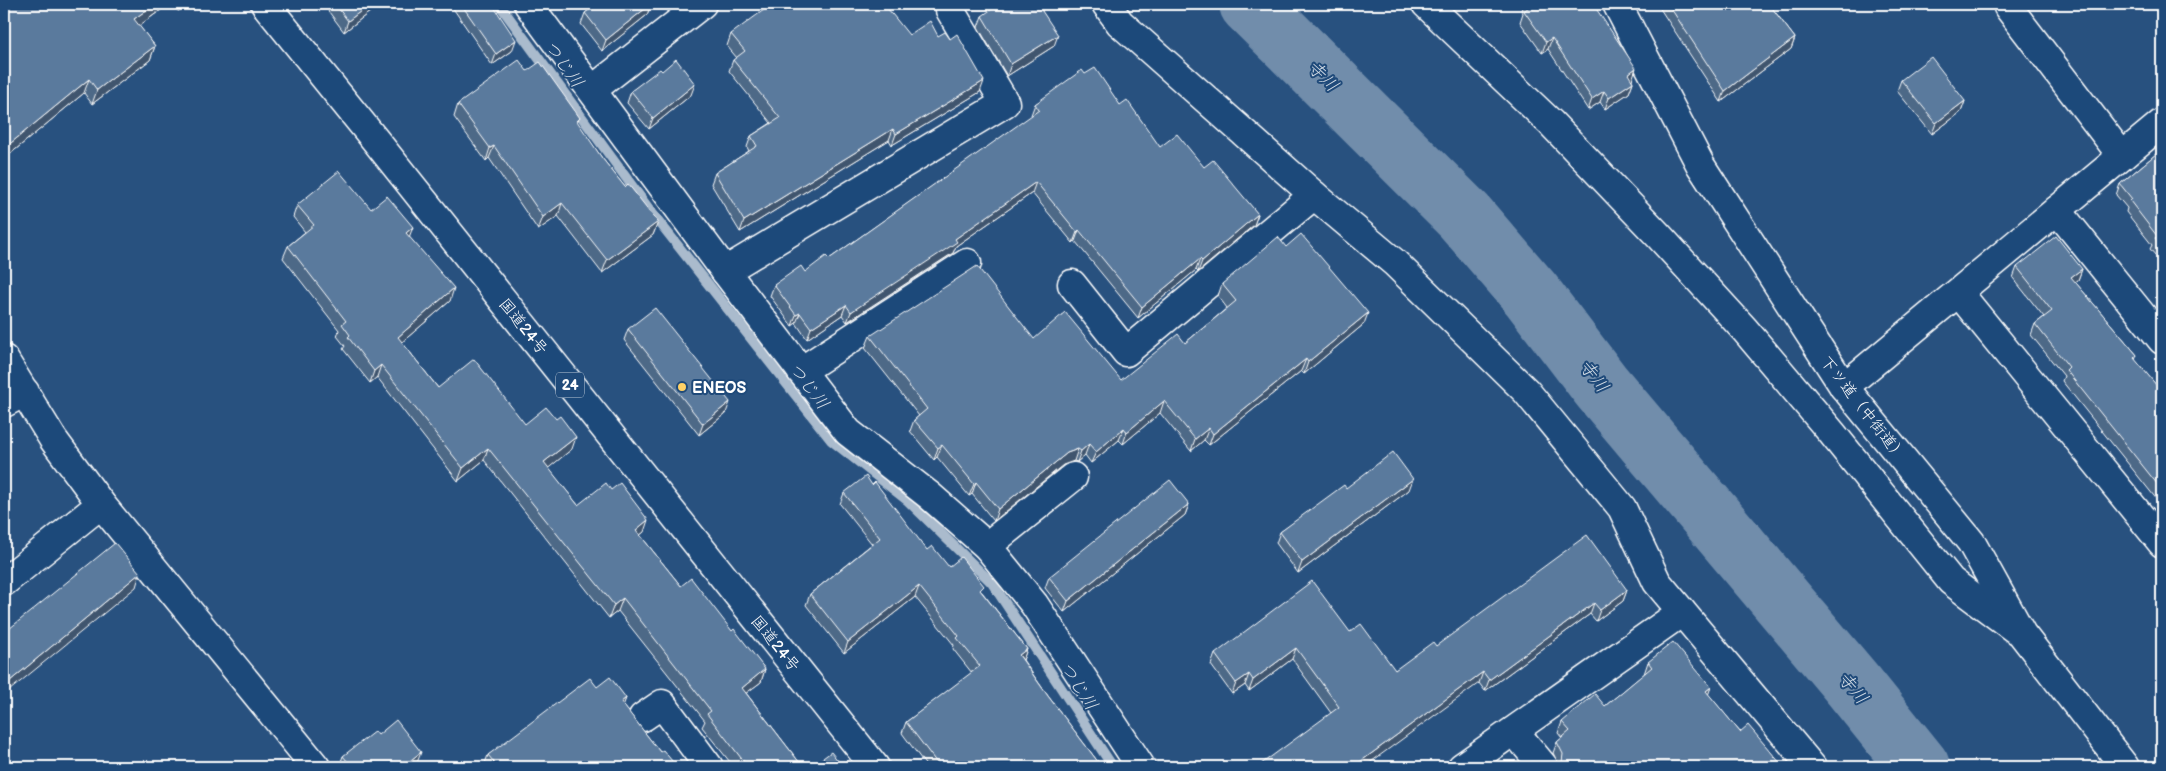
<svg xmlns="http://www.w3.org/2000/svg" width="2166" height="771" font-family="'Balsamiq Sans','Klee One',sans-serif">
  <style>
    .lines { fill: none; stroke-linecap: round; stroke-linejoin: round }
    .stream { stroke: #aabbcd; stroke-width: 10 }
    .river { stroke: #718dab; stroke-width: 62 }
    .street-casing { stroke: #fff; stroke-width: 31 }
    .highway-casing { stroke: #fff; stroke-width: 31 }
    .street { stroke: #1f4a7a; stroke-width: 28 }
    .highway { stroke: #1f4a7a; stroke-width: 28 }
    .wall { fill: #4d6987; stroke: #fff }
    .shaded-wall { fill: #3f556e; stroke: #fff }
    .building { fill: #5a7a9d; stroke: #fff }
    .poi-dot { fill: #ffd166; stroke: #1f4a7a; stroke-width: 2 }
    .labels { text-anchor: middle; stroke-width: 4; stroke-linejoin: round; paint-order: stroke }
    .shield { fill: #1f4a7a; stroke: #bcc9d7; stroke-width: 1 }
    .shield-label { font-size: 15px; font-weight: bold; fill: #fff }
    .street-label { font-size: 16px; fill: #fff; stroke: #1f4a7a }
    .poi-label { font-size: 16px; font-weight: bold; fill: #fff; stroke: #1f4a7a; text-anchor: start }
    .water-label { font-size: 18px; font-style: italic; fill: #d4dde6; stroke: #1f4a7a }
  </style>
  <rect width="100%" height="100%" fill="#28517f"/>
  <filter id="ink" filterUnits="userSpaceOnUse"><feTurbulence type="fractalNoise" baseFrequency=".02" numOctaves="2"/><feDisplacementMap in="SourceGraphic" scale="10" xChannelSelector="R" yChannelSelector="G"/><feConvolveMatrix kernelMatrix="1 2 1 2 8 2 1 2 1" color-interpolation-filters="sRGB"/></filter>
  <g filter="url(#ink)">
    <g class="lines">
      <polyline class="stream" points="499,4 649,209 831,440 907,500 992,583 1113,767"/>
      <polyline class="river" points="1250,4 1464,216 1531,294 1601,386 1854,686 1919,767"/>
      <defs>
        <g id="street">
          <polyline points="528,4 725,271 848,432 930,496 987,546 1034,604 1141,767"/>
          <polyline points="1106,4 1120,23 1314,195 1395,263 1526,391 1622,508 1657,582 1812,767"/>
          <polyline points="1426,4 1551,123 1659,236 1745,330 1832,433 1951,581 2015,629"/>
          <polyline points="1617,4 1701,166 1844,387 1971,542 2022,634 2125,767"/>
          <polyline points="2008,7 2122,156"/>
          <polyline points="592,90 702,4"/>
          <polyline points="2057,210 2162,340"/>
          <polyline points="725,271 1005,103 950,10 951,4"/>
          <polyline points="1072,284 1126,352 1314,195"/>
          <polyline points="1959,293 2162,543"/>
          <polyline points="4,359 53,439 101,504 316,767"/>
          <polyline points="801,371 967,263"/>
          <polyline points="1844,387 2162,123"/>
          <polyline points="4,403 25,392"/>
          <polyline points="987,546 1073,477"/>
          <polyline points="4,582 101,504"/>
          <polyline points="643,717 662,704 709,767"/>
          <polyline points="1514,731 1544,767"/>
          <polyline points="1462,767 1682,612"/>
        </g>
        <polyline id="highway" points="265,4 376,141 875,767"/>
      </defs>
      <use href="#street" class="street-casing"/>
      <use href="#highway" class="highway-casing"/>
      <use href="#street" class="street"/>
      <use href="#highway" class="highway"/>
    </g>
    <g class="wall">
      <polygon points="4,4 169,4 139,26 155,46 150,60 92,104 84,93 4,159"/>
      <polygon points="172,4 188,4 178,11"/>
      <polygon points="323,4 380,4 344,32"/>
      <polygon points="450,4 492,4 512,51 492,65"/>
      <polygon points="592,4 651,4 647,15 602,51 581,24 585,13 594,6"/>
      <polygon points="1524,4 1593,4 1633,82 1629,93 1605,109 1600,102 1588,110 1548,49 1542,53 1520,22 1523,13 1521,10"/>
      <polygon points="1657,4 1769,4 1795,38 1791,49 1721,102"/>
      <polygon points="1044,5 1042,11 1054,46 1007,76 978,27 982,16"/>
      <polygon points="731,34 909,35 938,36 980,92 892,145 889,140 740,232 711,184 715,173 749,151 747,147 751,136 771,123 729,71 733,60 737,58 727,46"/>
      <polygon points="527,71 578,124 602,158 625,187 658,222 653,235 602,273 558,216 538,230 489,158 486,161 454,117 458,104"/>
      <polygon points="662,71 691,95 649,129 627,103 631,91"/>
      <polygon points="1085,74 1120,105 1160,147 1204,167 1258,214 1254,225 1198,272 1196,270 1138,318 1075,241 1073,243 1032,193 956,246 953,253 847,322 842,315 807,339 796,323 792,326 770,296 774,285 805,272 829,259 1032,116 1031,115 1035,104"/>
      <polygon points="1901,80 1965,101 1961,112 1932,134 1897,91"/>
      <polygon points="2162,149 2162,263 2150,249 2152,245 2126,212 2127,208 2116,195 2120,184"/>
      <polygon points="297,205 371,209 409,237 450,301 402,342 438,388 525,424 572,449 548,468 578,505 644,532 640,535 681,586 732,631 765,669 761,682 746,693 803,767 734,767 702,727 705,721 618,611 609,618 484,460 458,481 377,377 370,383 343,349 345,346 337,336 339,330 283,258 288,246 305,232 293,217"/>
      <polygon points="1286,247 1364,324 1304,374 1301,371 1209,445 1204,440 1191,451 1160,413 1123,444 1119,440 1091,463 1085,455 1077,462 1074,461 1063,465 994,521 972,494 969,496 937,457 934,460 910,431 914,420 919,416 865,348 870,336 1034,339 1121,380 1185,343 1227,308 1218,296 1222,284"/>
      <polygon points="2017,267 2082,269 2078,280 2075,282 2137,355 2135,360 2162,392 2162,506 2062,381 2064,376 2031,335 2035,324 2044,317 2013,278"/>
      <polygon points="628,329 726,413 699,435 624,340"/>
      <polygon points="1346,488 1409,490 1298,573 1276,543 1280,532"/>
      <polygon points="844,493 927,550 982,592 1027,649 1023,660 1048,696 1102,767 927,767 902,733 906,722 972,673 953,649 954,645 915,597 844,653 806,605 810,594 872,544 840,504"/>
      <polygon points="1189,504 1185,515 1064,612 1045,588 1049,577"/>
      <polygon points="1627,590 1623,601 1596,621 1590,614 1485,691 1479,683 1331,713 1292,659 1249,691 1245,685 1232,694 1211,665 1215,654 1350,632 1395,670 1436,646"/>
      <polygon points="1648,662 1711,687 1708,694 1740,732 1786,767 1559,766 1559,765 1553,753 1557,742 1562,738 1558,733 1562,722 1605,706 1644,674"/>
      <polygon points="597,687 626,698 623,705 660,752 677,767 485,767 484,766 488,755"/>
      <polygon points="378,735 417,763 412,767 339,767 343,756"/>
    </g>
    <g class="shaded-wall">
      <polygon points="155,4 169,4 129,33 134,19"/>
      <polygon points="181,4 188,4 178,11"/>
      <polygon points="370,4 380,4 344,32 348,21"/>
      <polygon points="651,4 647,15 602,51 606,40"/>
      <polygon points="1058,35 1054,46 1007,76 1011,64"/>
      <polygon points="1552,38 1548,49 1542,53 1546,42"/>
      <polygon points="1795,38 1791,49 1721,102 1725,91"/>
      <polygon points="516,40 512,51 492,65 496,54"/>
      <polygon points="155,46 150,60 92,104 97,90"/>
      <polygon points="1636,68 1632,80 1624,85 1628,74"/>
      <polygon points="89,79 84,93 4,159 4,153 6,147"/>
      <polygon points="984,81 980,92 892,145 896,134"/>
      <polygon points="1633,82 1629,93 1605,109 1609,98"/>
      <polygon points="695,84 691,95 649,129 653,118"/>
      <polygon points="1604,91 1600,102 1588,110 1592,99"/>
      <polygon points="1965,101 1961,112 1932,134 1936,123"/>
      <polygon points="893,129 889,140 740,232 744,221"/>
      <polygon points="494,146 489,158 486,161 490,148"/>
      <polygon points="1036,182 1032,193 956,246 953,253 847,322 851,312"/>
      <polygon points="562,203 558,216 538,230 543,217"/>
      <polygon points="1258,214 1254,225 1198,272 1202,261"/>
      <polygon points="658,222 653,235 602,273 607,260"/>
      <polygon points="413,227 408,240 406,233"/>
      <polygon points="1079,230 1075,241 1073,243 1077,232"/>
      <polygon points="1200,259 1196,270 1138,318 1142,307"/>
      <polygon points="2082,269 2078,280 2067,288 2071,277"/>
      <polygon points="454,288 450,301 394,349 398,337"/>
      <polygon points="846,305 842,315 807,339 811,328"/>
      <polygon points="800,313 796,323 792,326 796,315"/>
      <polygon points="1368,313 1364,324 1304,374 1308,362"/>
      <polygon points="1306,359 1301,371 1209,445 1213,434"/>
      <polygon points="381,365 377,377 370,383 374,371"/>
      <polygon points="1164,401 1160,413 1123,444 1127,432"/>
      <polygon points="730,402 726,413 699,435 703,424"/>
      <polygon points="1124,428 1119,440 1091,463 1096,452"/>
      <polygon points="1209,428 1204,440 1191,451 1195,439"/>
      <polygon points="576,437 572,449 540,475 544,462"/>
      <polygon points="1089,444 1085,455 1077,462 1081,451"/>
      <polygon points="942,445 937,457 934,460 938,448"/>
      <polygon points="488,448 484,460 458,481 463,468"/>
      <polygon points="1078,449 1074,461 1063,465 994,521 998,509 1067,453"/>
      <polygon points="1413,479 1409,490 1298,573 1302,562"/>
      <polygon points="976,482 972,494 969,496 974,484"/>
      <polygon points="1189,504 1185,515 1064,612 1068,601"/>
      <polygon points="648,520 644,532 631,542 636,530"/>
      <polygon points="140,573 136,587 4,695 4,686"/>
      <polygon points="919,586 915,597 844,653 848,642"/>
      <polygon points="1627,590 1623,601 1596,621 1600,610"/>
      <polygon points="623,598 618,611 609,618 614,605"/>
      <polygon points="1594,603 1590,614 1485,691 1489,680"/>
      <polygon points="1296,648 1292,659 1249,691 1253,680"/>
      <polygon points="1027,649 1023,660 1019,655"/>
      <polygon points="765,669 761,682 737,700 742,688"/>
      <polygon points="1483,672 1479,683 1364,767 1353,767"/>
      <polygon points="1249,674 1245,685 1232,694 1236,683"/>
      <polygon points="1711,687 1707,698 1706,691"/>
      <polygon points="626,698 622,709 621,702"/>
      <polygon points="421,752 417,763 412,767 402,767"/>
    </g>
    <g class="building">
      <polygon points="4,4 155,4 134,19 155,46 97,90 89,79 6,147 4,145"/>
      <polygon points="335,4 370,4 348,21"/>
      <polygon points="461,4 492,4 516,40 496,54"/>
      <polygon points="597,4 651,4 606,40 585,13"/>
      <polygon points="772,4 884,4 909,35 930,21 938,36 945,32 950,39 957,34 984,81 896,134 893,129 744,221 715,173 757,146 751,136 780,118 733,60 745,51 731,34"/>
      <polygon points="999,4 1043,4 1044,5 1040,8 1058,35 1011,64 982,16"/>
      <polygon points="1529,4 1593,4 1636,68 1628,74 1633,82 1609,98 1604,91 1592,99 1552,38 1546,42 1524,11 1530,6"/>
      <polygon points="1668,4 1769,4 1795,38 1725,91"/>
      <polygon points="1931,57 1965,101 1936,123 1901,80"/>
      <polygon points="676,59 695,84 653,118 631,91 660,69 662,71"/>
      <polygon points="519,60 527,71 540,62 580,118 577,121 602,158 625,187 628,184 658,222 607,260 562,203 543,217 494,146 490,148 458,104"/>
      <polygon points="1095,68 1120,105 1127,100 1160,147 1177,134 1204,167 1213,160 1258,214 1202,261 1200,259 1142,307 1079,230 1077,232 1036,182 955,239 957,242 851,312 846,305 811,328 800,313 796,315 774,285 801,266 805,272 826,256 829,259 1039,110 1035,104 1082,70 1085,74"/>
      <polygon points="2162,149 2162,247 2155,238 2157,236 2130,201 2132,199 2120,184"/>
      <polygon points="339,171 371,209 387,196 413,227 406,233 454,288 398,337 438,388 474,359 525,424 546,407 556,419 560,416 576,437 544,462 578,505 606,483 611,490 620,483 648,520 636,530 681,586 691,578 732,631 734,629 765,669 742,688 803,767 748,767 707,714 711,711 623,598 614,605 488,448 463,468 381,365 374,371 348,337 350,335 342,324 346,321 288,246 314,225 297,205"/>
      <polygon points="1301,234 1368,313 1308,362 1306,359 1213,434 1209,428 1195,439 1164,401 1127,432 1124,428 1096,452 1089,444 1081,451 1078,449 1067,453 998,509 976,482 974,484 942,445 938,448 914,420 927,409 870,336 977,266 1034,339 1065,312 1121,380 1178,334 1185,343 1236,301 1222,284 1278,237 1286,247"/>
      <polygon points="2056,236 2082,269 2071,277 2137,355 2134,358 2162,392 2162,490 2066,370 2069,367 2035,324 2052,311 2017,267"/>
      <polygon points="655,308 730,402 703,424 628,329"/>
      <polygon points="1393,452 1413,479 1302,562 1280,532 1344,485 1346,488"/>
      <polygon points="866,476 872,485 875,482 927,550 932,546 949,567 961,557 984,586 980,590 1027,649 1019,655 1048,696 1102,767 940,767 906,722 980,666 957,638 959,636 919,586 848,642 810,594 880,538 844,493"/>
      <polygon points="1170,480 1189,504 1068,601 1049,577"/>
      <polygon points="1587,535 1627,590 1600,610 1594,603 1489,680 1483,672 1353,767 1257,767 1339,707 1296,648 1253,680 1249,674 1236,683 1215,654 1312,581 1350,632 1361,624 1395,670 1433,642 1436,646"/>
      <polygon points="115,543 140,573 4,686 4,633"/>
      <polygon points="1673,642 1711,687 1706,691 1740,732 1748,725 1781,764 1783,763 1786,767 1558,767 1562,762 1563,754 1557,742 1570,731 1562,722 1595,694 1605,706 1652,667 1648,662"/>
      <polygon points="610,677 626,698 621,702 660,752 663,750 677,767 498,767 488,755 590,678 597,687"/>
      <polygon points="396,720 421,752 402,767 352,767 343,756 375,731 378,735"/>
      <polygon points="831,752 843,767 811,767"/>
      <polygon points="1533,762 1539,767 1527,767"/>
    </g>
  </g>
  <circle class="poi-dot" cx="682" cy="387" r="5"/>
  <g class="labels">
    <rect class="shield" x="556" y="372.5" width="28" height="25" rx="4"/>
    <g class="shield-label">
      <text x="570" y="390">24</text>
    </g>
    <g class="street-label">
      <text transform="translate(524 326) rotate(51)" y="6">国道24号</text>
      <text transform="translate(1864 408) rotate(52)" y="6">下ツ道（中街道）</text>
      <text transform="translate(776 643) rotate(51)" y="6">国道24号</text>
    </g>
    <g class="poi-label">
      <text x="692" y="393">ENEOS</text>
    </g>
    <g class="water-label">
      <text transform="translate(564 64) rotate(54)" y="6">つじ川</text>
      <text transform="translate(1323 76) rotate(45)" y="6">寺川</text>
      <text transform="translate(1594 376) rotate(52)" y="6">寺川</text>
      <text transform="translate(809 386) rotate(52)" y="6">つじ川</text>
      <text transform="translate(1079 686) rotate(57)" y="6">つじ川</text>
      <text transform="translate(1853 688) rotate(50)" y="6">寺川</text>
    </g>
  </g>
  <rect width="2166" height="771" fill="none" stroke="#1f4a7a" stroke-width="20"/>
  <rect x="10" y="10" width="2146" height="751" fill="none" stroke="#fff" stroke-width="2" filter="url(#ink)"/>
</svg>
